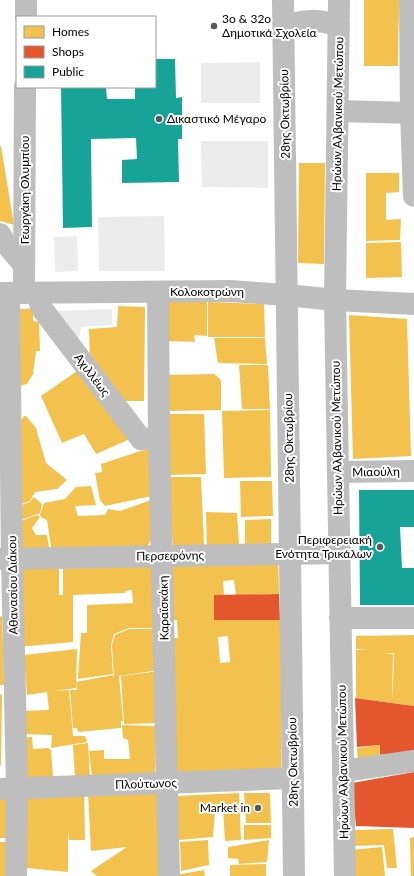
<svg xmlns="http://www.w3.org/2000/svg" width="414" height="876" font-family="Lato,sans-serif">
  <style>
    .green { fill: #ececec }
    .homes { fill: #f2c14e; fill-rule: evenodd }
    .shops { fill: #e4572e }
    .public { fill: #17a398 }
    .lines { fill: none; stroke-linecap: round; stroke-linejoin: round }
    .minor { stroke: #bebebe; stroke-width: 22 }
    .poi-dot { fill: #595959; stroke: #fff; stroke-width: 1.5 }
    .labels { text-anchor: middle; stroke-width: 4; stroke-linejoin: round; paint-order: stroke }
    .poi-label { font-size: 12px; fill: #000; stroke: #fff; text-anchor: start }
    .street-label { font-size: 12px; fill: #000; stroke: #fff }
  </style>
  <rect width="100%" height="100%" fill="#fff"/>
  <g class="green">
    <polygon points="260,62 260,103 201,103 201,63"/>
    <polygon points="201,141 268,141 268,188 202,187"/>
    <polygon points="164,216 165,271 99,271 98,217"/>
    <polygon points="77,236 78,271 55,272 54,237"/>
    <polygon points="112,309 112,325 81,327 77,349 46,311"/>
  </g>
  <g class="homes">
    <polygon points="364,0 399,0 398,66 364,66"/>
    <polygon points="0,146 1,146 14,225 0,221"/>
    <polygon points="299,163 325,163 324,264 298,263"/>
    <polygon points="366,173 399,173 399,192 386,193 386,220 401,219 400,240 366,241"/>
    <polygon points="401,242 402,277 366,278 366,243"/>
    <polygon points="167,302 207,302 207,336 194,335 195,342 167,341"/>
    <polygon points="208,302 264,304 265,337 208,337"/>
    <polygon points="118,306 145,307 144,401 116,401 90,366 89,329 117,327"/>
    <polygon points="33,308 33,321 39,322 40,351 36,351 33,374 27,384 15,387 14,310"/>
    <polygon points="349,315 407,319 411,456 353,459"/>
    <polygon points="214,338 265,338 267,364 218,363"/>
    <polygon points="239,365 268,365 270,409 242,409"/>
    <polygon points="80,369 130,439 96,454 84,434 62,443 41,396"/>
    <polygon points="214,374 219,378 221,381 221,410 169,411 168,375"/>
    <polygon points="270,410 271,477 224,478 222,411"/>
    <polygon points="169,414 204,414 206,474 168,475"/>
    <polygon points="24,416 26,416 36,428 46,463 67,480 57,489 35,492 30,501 13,507 20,422"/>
    <polygon points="150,448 152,496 105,506 100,500 95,473 102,472 101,464"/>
    <polygon points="168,477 201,477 204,545 173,547"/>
    <polygon points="240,481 272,481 273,516 241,517"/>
    <polygon points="91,486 96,505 75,506 78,516 105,515 108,509 120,511 154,499 153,536 147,547 52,553 47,520 42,518 40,515 44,503 65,499 76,487"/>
    <polygon points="34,497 42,504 40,513 13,523 13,508 30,502"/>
    <polygon points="206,512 237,513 239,545 207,545"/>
    <polygon points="37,515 40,517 32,528 36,535 47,535 50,554 15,555 13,524"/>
    <polygon points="271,519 271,544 245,545 245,520"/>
    <path d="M278 555 279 594 236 595 234 580 223 581 224 595H214V620H282L281 776 174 779 173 638H178L177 620H172L169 561ZM228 636 230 662 220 663 218 637Z"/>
    <polygon points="161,560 159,628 129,628 114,634 111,645 113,674 78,679 81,633 87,633 87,605 133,603 132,590 125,591 125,593 73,595 73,642 18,647 16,568 59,567 59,595 63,595 63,565"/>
    <polygon points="2,616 4,685 0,685 0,617"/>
    <polygon points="129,629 159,629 159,670 119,676 123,721 121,721 121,728 78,732 77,728 73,728 70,690 77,690 76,682 113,675 114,677 112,645 115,635"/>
    <path d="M414 635V706L356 698V650H367L356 649V636ZM394 653 393 687 392 700 393 654H384Z"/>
    <polygon points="77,649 76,688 54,691 69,690 73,736 85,736 87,742 51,748 52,735 19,734 18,711 49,710 47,692 27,695 24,655"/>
    <polygon points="159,671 159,723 124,724 121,676"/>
    <polygon points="2,694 1,765 0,765 0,695"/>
    <polygon points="122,725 156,726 155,774 92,776 89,751 104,750 104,759 130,759 128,740 123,738"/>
    <polygon points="32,737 33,749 48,748 51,750 53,777 20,779 19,738"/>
    <polygon points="88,743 90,777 75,778 73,745"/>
    <polygon points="380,745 379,759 358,762 357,748"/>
    <polygon points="161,787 162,876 97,876 91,871 127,847 91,851 88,793"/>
    <polygon points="0,792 8,792 7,838 0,838"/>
    <polygon points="84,792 85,840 69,840 68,830 68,872 17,867 18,793"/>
    <polygon points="239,793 241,840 225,841 223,810 215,812 213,837 179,840 177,796"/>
    <polygon points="244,793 270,793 271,823 246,823"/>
    <polygon points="244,825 271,825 271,838 244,840"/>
    <polygon points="393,829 397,868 387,868 384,845 350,846 350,830"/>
    <polygon points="414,837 414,876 411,876 410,838"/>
    <polygon points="208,840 209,865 181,871 180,842"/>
    <polygon points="269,840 267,862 239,864 238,859 228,858 228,847"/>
    <rect x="0" y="842" width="7" height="34"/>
    <polygon points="382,847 385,876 353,876 351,850"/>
    <polygon points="266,864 266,876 230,876 230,865"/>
    <polygon points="204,870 205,876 176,876 176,875"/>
  </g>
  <g class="shops">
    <polygon points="279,594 280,620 214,620 214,595"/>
    <polygon points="355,698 414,706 414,755 380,759 380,745 357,747"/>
    <polygon points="414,772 414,828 356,826 352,783"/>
  </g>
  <g class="public">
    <polygon points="155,59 175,59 176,98 182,97 182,139 178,139 179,182 122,183 122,160 137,159 136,138 91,139 92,227 63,228 61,87 106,87 107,99 135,99 135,87 155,87"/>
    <polygon points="359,490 414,490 414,527 400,527 402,568 414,568 414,605 360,605"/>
  </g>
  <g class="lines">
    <g class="minor">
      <polyline points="283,0 294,876"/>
      <polyline points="339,0 335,300 345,876"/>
      <polyline points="410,0 411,113 414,196"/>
      <polyline points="26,17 26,0"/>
      <path d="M284 29C298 18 323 19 339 27"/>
      <polyline points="338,111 414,113"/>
      <polyline points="0,234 5,243 24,265"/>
      <polyline points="158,292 159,438 169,876"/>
      <polyline points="0,293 230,291 287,295 335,300 414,304"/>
      <polyline points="9,293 12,559 17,788 16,876"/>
      <polyline points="24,293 25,87"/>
      <polyline points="36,293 43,310 141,439 159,438"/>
      <polyline points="338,472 414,471"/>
      <polyline points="0,559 339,553"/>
      <polyline points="340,618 414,618"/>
      <polyline points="343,771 414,761"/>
      <polyline points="0,789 293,778"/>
    </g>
  </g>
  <g class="poi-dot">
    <circle cx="214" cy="26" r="4"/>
    <circle cx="159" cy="119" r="4"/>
    <circle cx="380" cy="547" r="4"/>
    <circle cx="258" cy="808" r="4"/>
  </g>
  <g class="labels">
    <g class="poi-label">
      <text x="222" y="23">3ο &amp; 32ο<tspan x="222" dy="14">Δημοτικά Σχολεία</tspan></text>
      <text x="167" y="123">Δικαστικό Μέγαρο</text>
      <text x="372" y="544" text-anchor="end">Περιφερειακή<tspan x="372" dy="14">Ενότητα Τρικάλων</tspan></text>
      <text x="250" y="812" text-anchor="end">Market in</text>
    </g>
    <g class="street-label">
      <text transform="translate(285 114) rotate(-91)" y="4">28ης Οκτωβρίου</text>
      <text transform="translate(338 114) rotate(-89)" y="4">Ηρώων Αλβανικού Μετώπου</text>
      <text transform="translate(25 190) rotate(-90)" y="4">Γεωργάκη Ολυμπίου</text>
      <text x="207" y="296">Κολοκοτρώνη</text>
      <text transform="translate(92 375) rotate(53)" y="4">Αχιλλέως</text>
      <text transform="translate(289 438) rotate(-91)" y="4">28ης Οκτωβρίου</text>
      <text transform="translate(337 438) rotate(-91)" y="4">Ηρώων Αλβανικού Μετώπου</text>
      <text transform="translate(376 472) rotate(-1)" y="4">Μιαούλη</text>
      <text transform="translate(170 556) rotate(-1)" y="4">Περσεφόνης</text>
      <text transform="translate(13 585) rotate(-91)" y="4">Αθανασίου Διάκου</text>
      <text transform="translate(164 608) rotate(-91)" y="4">Καραϊσκάκη</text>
      <text transform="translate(293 762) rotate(-91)" y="4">28ης Οκτωβρίου</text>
      <text transform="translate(343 762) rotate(-91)" y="4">Ηρώων Αλβανικού Μετώπου</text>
      <text transform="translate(146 784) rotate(-2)" y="4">Πλούτωνος</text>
    </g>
  </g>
  <rect x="16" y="16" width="140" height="72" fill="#ffffff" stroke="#999999"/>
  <rect x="24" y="26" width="20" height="12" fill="#f2c14e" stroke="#999999"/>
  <text x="52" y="36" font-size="12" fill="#000000">Homes</text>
  <rect x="24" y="46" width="20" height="12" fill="#e4572e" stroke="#999999"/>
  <text x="52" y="56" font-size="12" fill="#000000">Shops</text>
  <rect x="24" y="66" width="20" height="12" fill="#17a398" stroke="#999999"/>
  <text x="52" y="76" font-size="12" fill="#000000">Public</text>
</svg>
